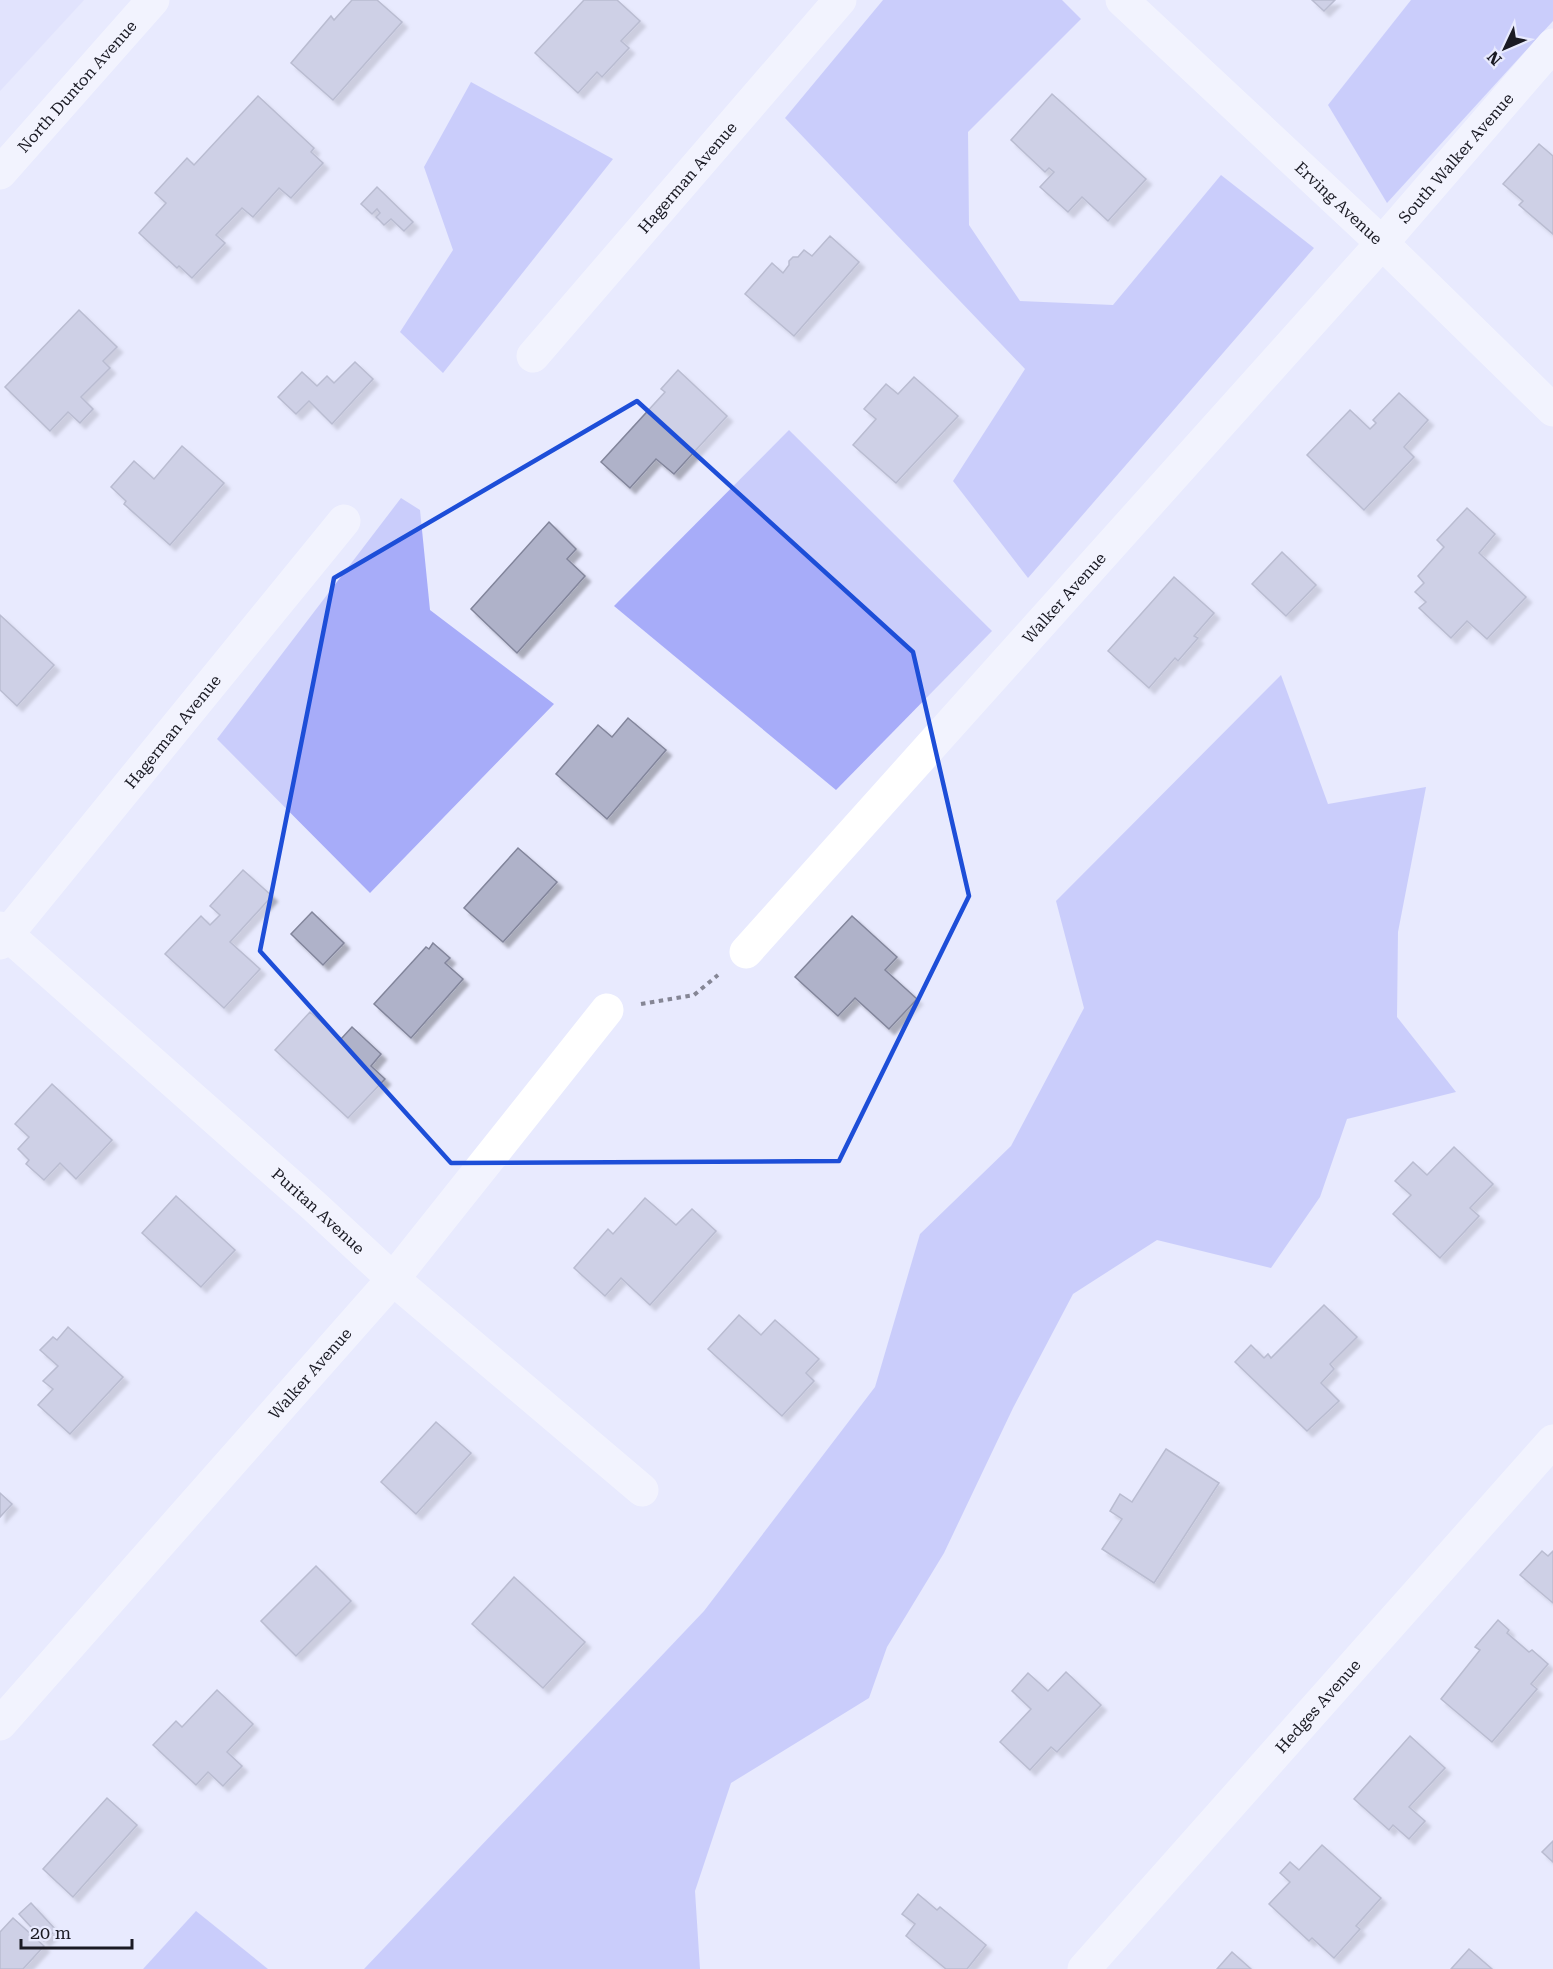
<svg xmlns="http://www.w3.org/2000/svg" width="1553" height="1969" font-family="'Roboto Serif',serif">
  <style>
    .built { fill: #d9dcfc }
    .forest { fill: #a7acf9 }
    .building { fill: #afb2c9; stroke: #82859b; stroke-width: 1.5; filter: url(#shadow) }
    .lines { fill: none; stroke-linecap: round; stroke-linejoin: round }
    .path { stroke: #858695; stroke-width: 4; stroke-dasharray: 4.5 4.5; stroke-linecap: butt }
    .minor { stroke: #fff; stroke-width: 33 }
    .tertiary { stroke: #fff; stroke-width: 33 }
    .marked { fill: none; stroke: #1d4ed8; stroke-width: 4.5; stroke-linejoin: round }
    .labels { text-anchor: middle; stroke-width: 6; stroke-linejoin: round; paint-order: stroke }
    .street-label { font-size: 16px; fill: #1a1a23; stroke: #e8eafe }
  </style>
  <defs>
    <filter id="shadow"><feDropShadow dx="5.5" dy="5.5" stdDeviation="1.5" flood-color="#0004"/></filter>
  </defs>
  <rect width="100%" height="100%" fill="#e8eafe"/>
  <polygon class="built" points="0,0 84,0 0,91"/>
  <g class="forest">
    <polygon points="883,0 1062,0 1081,19 968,132 969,225 1020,301 1113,305 1221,175 1314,248 1028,578 953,481 1025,369 785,118"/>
    <polygon points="1411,0 1553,0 1553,21 1387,203 1328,105"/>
    <polygon points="471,82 613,159 443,373 400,332 453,250 424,167"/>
    <polygon points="789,430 992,631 836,790 614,606"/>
    <polygon points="401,498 420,510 430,610 554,704 370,893 217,739"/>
    <polygon points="1281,675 1328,804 1426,787 1398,932 1397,1017 1456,1092 1347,1119 1320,1197 1271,1268 1157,1240 1073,1294 1013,1408 944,1553 887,1647 869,1698 731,1783 695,1891 700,1969 364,1969 704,1611 875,1387 920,1234 1011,1146 1084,1008 1056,901"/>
    <polygon points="196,1911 268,1969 143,1969"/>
  </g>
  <g class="building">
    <polygon points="352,0 377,0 402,22 333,100 291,63 331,16 334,20"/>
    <polygon points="584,0 617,0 640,21 621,41 629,48 602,77 597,72 578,93 535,53"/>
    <polygon points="1312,0 1335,0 1324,11"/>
    <polygon points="1052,94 1146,179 1108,221 1082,197 1068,212 1040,187 1054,172 1049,168 1045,172 1011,140"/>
    <polygon points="258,96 314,148 311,152 323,163 291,198 279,188 253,217 242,208 216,235 225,243 192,278 179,266 177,268 139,233 166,203 155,193 187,158 194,165"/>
    <polygon points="1539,144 1553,156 1553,234 1519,205 1523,201 1503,184"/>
    <polygon points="377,187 413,222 404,231 391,219 384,225 376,217 380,213 377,209 372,214 361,204"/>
    <polygon points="830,236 859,262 794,336 745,294 772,263 783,273 789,265 789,261 793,257 798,257 804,250 812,256"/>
    <polygon points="79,310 117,347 103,361 110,368 81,397 93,409 80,423 68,412 50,431 5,387"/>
    <polygon points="355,362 373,379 332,424 309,401 296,414 278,397 302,372 317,386 327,376 334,383"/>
    <polygon points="678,370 727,416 674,474 656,459 630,488 601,462 665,392 661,389"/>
    <polygon points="914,377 958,416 896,483 853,445 876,419 864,409 886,384 898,394"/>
    <polygon points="1399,393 1428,420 1404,447 1414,457 1364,510 1307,455 1350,410 1370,429 1376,423 1373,420"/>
    <polygon points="182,446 224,483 170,545 124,504 126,501 111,487 134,461 154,479"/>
    <polygon points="1467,508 1495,534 1479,553 1526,597 1487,639 1467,621 1451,638 1419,608 1426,602 1415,592 1424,583 1418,576 1444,547 1437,540"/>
    <polygon points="549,522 576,549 567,559 585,576 517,653 471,609"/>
    <polygon points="1282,552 1316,585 1286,616 1252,584"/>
    <polygon points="1174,577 1214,613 1194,636 1198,638 1178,661 1175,658 1149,688 1108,651"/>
    <polygon points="0,615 54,665 17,706 0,690"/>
    <polygon points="628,718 666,750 607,819 556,774 598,725 612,737"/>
    <polygon points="518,848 557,882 503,942 464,908"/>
    <polygon points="243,870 272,896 230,942 260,969 224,1008 165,954 201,916 210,925 220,915 210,906"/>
    <polygon points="312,912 344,943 323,965 291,934"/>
    <polygon points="852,916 897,957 885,970 917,999 889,1029 855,998 838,1016 795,977"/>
    <polygon points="433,943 450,958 445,963 463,979 411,1038 374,1004 426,947 429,949"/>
    <polygon points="310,1012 341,1039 352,1027 381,1054 371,1066 385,1079 348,1118 275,1050"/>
    <polygon points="52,1084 112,1140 76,1179 60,1163 44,1180 26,1164 29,1160 18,1149 29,1137 15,1124"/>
    <polygon points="1454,1147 1493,1184 1470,1208 1479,1216 1440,1258 1393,1214 1411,1195 1395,1181 1413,1162 1427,1175"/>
    <polygon points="176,1196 235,1250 201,1287 142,1233"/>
    <polygon points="645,1198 676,1225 692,1209 716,1231 650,1305 621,1278 605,1296 574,1268 608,1229 613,1234"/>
    <polygon points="1324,1305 1357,1337 1330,1364 1334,1369 1321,1383 1339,1401 1307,1431 1235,1362 1251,1345 1264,1358 1268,1354 1271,1358"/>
    <polygon points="739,1315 761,1335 775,1320 819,1359 806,1373 814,1381 782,1416 708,1349"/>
    <polygon points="68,1327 123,1377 70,1434 38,1405 53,1389 43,1381 58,1366 40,1350 53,1337 57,1340"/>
    <polygon points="436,1422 471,1453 416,1514 381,1482"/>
    <polygon points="1166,1449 1219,1483 1154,1583 1102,1549 1122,1519 1110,1511 1120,1494 1132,1502"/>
    <polygon points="0,1493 12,1504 0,1517"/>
    <polygon points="1542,1551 1548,1556 1553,1551 1553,1603 1520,1575"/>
    <polygon points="316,1566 351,1601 296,1656 261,1621"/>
    <polygon points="514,1577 585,1642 543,1688 472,1624"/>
    <polygon points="1498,1620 1509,1630 1507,1633 1529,1652 1532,1650 1548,1664 1531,1684 1537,1689 1492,1742 1441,1699 1480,1650 1475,1647"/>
    <polygon points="1066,1672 1101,1705 1057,1752 1051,1747 1030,1770 1000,1742 1031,1709 1012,1691 1028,1673 1048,1691"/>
    <polygon points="217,1690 253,1724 227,1752 242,1766 223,1786 208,1772 196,1785 153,1745 176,1721 182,1727"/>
    <polygon points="1410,1736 1445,1768 1409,1807 1425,1821 1409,1839 1393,1825 1389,1830 1354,1799"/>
    <polygon points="107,1798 137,1825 73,1897 43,1869"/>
    <polygon points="1553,1841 1553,1862 1542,1852"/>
    <polygon points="1322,1845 1381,1898 1356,1926 1360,1929 1334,1958 1312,1938 1309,1941 1269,1904 1290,1882 1280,1873 1290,1862 1299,1870"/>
    <polygon points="918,1894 937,1910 940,1907 986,1945 967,1969 946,1969 906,1936 915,1924 902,1914"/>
    <polygon points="31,1903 56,1930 44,1941 19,1914"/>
    <polygon points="13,1918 44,1946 23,1969 0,1969 0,1932"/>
    <polygon points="1469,1949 1492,1969 1451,1969"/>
    <polygon points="1232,1952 1251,1969 1217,1969"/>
  </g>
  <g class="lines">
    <polyline class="path" points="641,1004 694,995 718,975"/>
    <g class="minor">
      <path id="s1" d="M1122 0 1382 243 1553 410"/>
      <path id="s2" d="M533 356 840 0"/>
      <path id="s3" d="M0 928 314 1206 393 1279 642 1490"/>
      <path id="s4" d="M0 943 344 521"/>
      <path id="s5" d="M746 952 1382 243 1553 45"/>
      <path id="s6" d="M0 1724 393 1279 607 1010"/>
      <path id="s7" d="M1084 1969 1553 1441"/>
    </g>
    <path class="tertiary" id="s8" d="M0 173 153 0"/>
  </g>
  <path d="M0 0H1553V1969H0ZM637 401 913 652 969 896 839 1161 451 1163 260 951 334 578Z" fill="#e8eafe" fill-opacity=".55" fill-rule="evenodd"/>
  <path class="marked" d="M637 401 913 652 969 896 839 1161 451 1163 260 951 334 578Z"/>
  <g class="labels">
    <g class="street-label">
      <text dy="6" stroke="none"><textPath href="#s8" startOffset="116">North Dunton Avenue</textPath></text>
      <text dy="6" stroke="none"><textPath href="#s5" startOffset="1065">South Walker Avenue</textPath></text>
      <text dy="6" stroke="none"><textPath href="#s2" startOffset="236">Hagerman Avenue</textPath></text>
      <text dy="6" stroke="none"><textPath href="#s1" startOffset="297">Erving Avenue</textPath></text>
      <text dy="6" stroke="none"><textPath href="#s5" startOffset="476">Walker Avenue</textPath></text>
      <text dy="6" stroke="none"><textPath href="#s4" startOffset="273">Hagerman Avenue</textPath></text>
      <text dy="6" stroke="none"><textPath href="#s3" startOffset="426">Puritan Avenue</textPath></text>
      <text dy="6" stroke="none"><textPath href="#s6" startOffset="468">Walker Avenue</textPath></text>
      <text dy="6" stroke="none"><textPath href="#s7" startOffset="352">Hedges Avenue</textPath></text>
    </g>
  </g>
  <g transform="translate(1505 48) rotate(226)" stroke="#e8eafe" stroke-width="4.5" paint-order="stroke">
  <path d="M0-4.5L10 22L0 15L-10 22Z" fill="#1a1a23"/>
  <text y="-9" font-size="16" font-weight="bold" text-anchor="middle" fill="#1a1a23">N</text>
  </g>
  <path d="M21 1939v9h111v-9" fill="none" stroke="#1a1a23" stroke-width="3"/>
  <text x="30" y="1939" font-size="18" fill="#1a1a23" stroke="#e8eafe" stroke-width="4.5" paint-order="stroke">20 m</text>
</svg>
